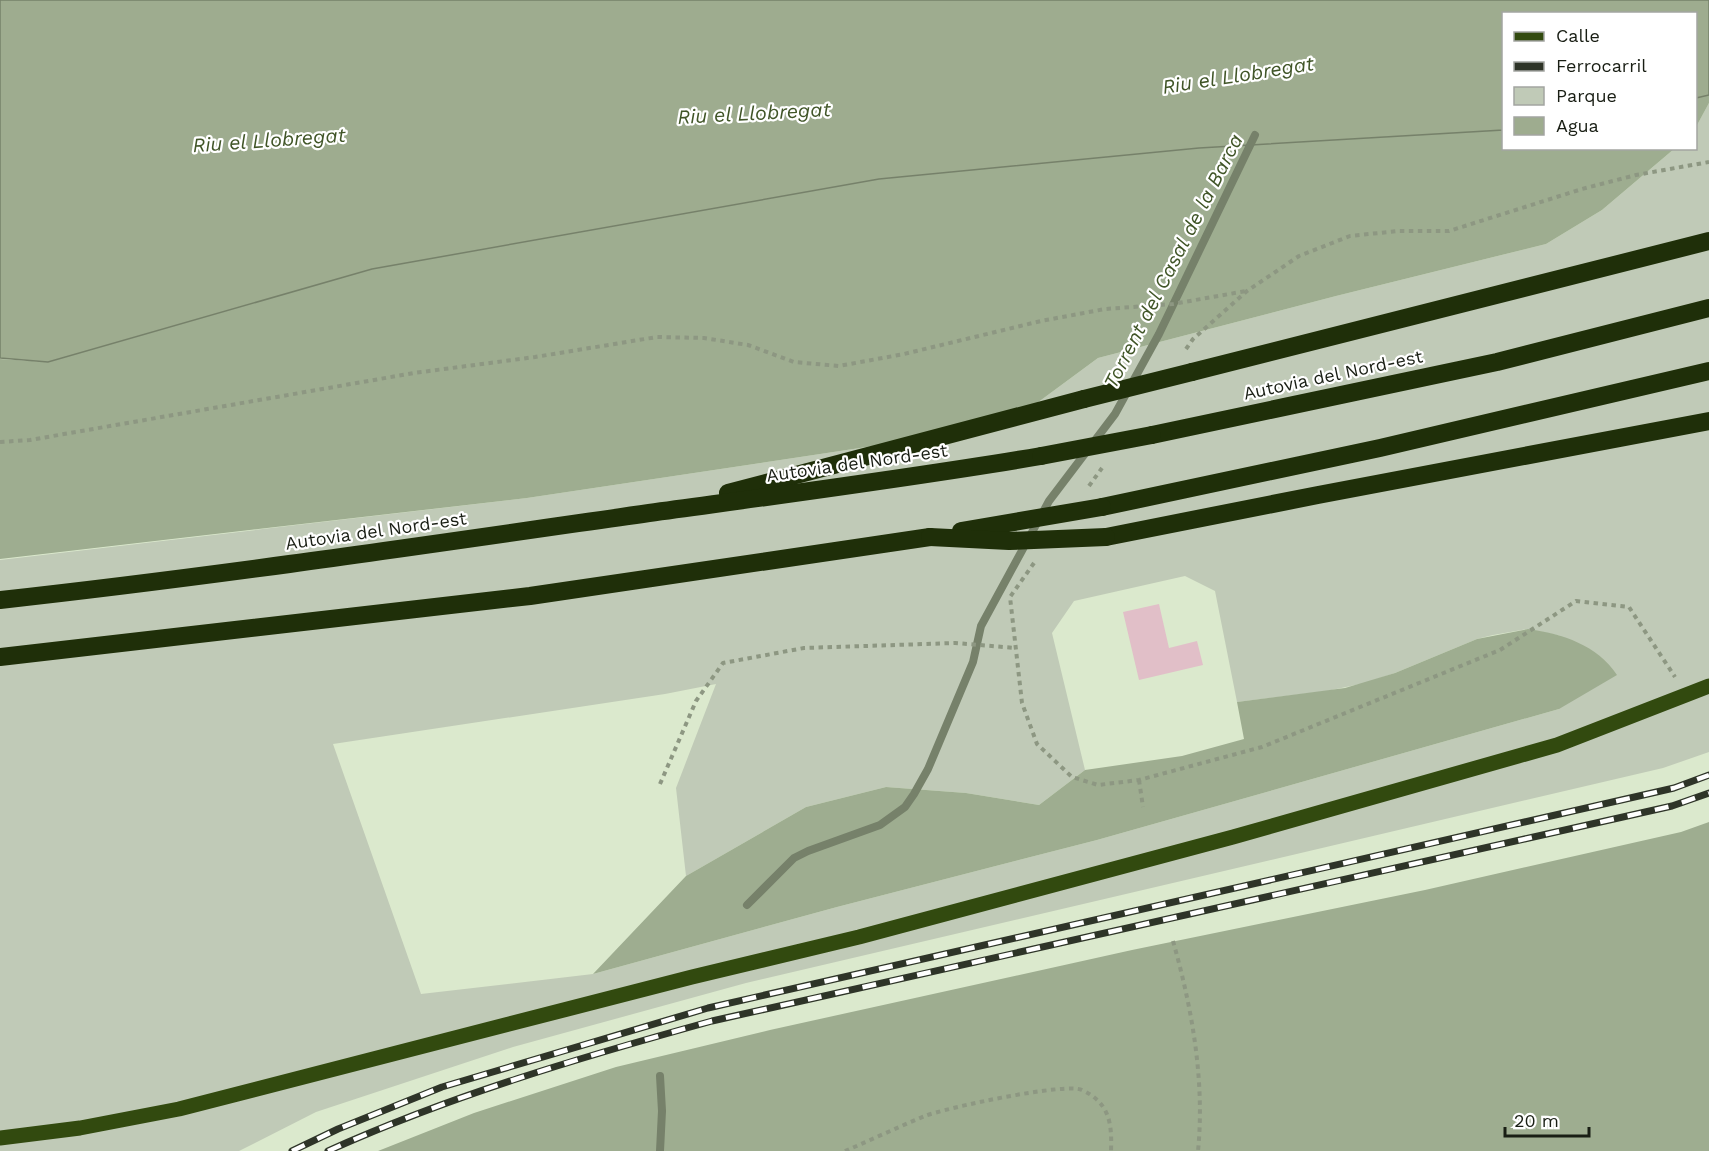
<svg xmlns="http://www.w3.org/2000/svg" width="1709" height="1151" font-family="'Work Sans',sans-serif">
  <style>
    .green { fill: #c0cab7; fill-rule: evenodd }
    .forest { fill: #9ead90 }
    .water { fill: #9eac8f; stroke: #76816a; stroke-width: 1.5 }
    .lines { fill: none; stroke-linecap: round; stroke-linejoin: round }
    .stream { stroke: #76816a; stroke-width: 8 }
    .building { fill: #e1bfc8 }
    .path { stroke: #8d9782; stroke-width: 4; stroke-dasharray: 4.5 4.5; stroke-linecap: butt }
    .major { stroke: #324a0f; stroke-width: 15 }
    .highway { stroke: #1f2f09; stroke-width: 18 }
    .rail-casing { stroke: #2e3428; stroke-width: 7 }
    .rail { stroke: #fff; stroke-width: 4.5; stroke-dasharray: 14; stroke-linecap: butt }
    .highway-bridge { stroke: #1f2f09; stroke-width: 18 }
    .labels { text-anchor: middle; stroke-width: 4.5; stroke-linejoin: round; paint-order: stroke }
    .street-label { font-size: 18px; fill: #191e14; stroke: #fff }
    .water-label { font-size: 20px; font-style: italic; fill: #405527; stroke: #fff }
  </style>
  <rect width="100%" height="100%" fill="#dbe9cd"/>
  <path class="green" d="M1709 103V752L1663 768 746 983 513 1047 316 1112 239 1151H0V560L527 498 1006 426 1098 358 1336 296 1546 244 1602 210 1674 149 1696 148V127ZM1185 576 1215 591 1237 702 1327 691 1365 683 1395 673 1477 639 1493 635 1528 629 1561 636 1559 709 1097 840 837 907 593 974 421 994 333 744 665 694 716 684 676 788 686 876 806 807 886 787 966 793 1039 805 1085 770 1052 633 1074 601Z"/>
  <g class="forest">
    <polygon points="1709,95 1709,103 1696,127 1696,98"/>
    <polygon points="1503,130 1504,148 1674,149 1602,210 1546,244 1336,296 1098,358 1006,426 527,498 0,559 0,359 48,362 372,269 879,179 1199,148"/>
    <path d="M1528 629C1563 634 1597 645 1617 675L1559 709 1097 840 837 907 593 974 686 876 806 807 886 787 966 793 1039 805 1085 770 1182 756 1244 739 1237 702 1345 688 1395 673 1477 639Z"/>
    <polygon points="1709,822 1709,1151 378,1151 474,1113 616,1067 770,1030 1132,950 1425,890 1681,832"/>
  </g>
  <polygon class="water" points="0,0 1709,0 1709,95 1696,98 1696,14 1504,14 1503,130 1199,148 879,179 372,269 48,362 0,358"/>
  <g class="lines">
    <g class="stream">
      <polyline points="747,905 794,858 808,851 880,825 905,807 914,794 928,769 973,662 981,626 1049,501 1115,414 1159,334 1255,135"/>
      <polyline points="660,1076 662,1111 660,1151"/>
    </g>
  </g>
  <polygon class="building" points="1159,604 1169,648 1197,641 1203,665 1139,680 1123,612"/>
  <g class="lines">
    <g class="path">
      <polyline points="1186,349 1193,339 1247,291 1299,256 1350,236 1398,231 1449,231 1582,189 1636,175 1709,162"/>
      <polyline points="0,442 30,440 414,373 535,357 657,337 704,338 748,345 794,362 839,366 904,354 1041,321 1105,309 1173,304 1246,291"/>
      <polyline points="1089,486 1102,468"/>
      <polyline points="1034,563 1010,597 1022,703 1037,744 1072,777 1098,785 1139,780 1262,747 1500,650 1576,601 1629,607 1675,677"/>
      <polyline points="1139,780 1143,807"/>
      <polyline points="660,784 696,701 723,663 804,648 955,643 1016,648"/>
      <path d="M1173 941C1192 1008 1205 1081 1198 1151"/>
      <path d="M845 1151C871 1140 898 1127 925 1116 945 1108 1066 1082 1082 1090 1110 1103 1112 1124 1111 1151"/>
    </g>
    <polyline class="major" points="0,1138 80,1128 179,1109 692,977 859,937 1233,837 1557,745 1709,686"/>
    <g class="highway">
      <polyline points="1192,372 1709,241"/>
      <polyline points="1152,435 1497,362 1709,308"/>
      <polyline points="728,493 1084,399"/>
      <polyline points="1102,507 1380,448 1709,371"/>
      <polyline points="1106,537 1318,495 1709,421"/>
      <path d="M0 600C217 576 433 544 649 513 780 495 911 478 1041 456"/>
      <polyline points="0,657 530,596 930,537"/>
    </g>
    <defs>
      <g id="rail">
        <polyline points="292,1151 338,1129 442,1087 708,1008 1674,788 1709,775"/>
        <path d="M328 1151C452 1095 582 1057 712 1021L1672 806 1709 793"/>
      </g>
    </defs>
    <use href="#rail" class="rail-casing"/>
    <use href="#rail" class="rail"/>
    <g class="highway-bridge">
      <polyline points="1084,399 1192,372"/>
      <polyline points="1041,456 1152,435"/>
      <polyline points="961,531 1102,507"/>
      <polyline points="930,537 1009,541 1106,537"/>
    </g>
  </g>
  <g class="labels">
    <g class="street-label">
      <text transform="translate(1333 375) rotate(-12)" y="6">Autovia del Nord-est</text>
      <text transform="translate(857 463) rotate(-8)" y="6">Autovia del Nord-est</text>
      <text transform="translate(376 531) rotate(-8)" y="6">Autovia del Nord-est</text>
    </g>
    <g class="water-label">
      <text transform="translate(1238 75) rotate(-9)" y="7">Riu el Llobregat</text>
      <text transform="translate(754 113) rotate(-3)" y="7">Riu el Llobregat</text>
      <text transform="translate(269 140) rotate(-4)" y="7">Riu el Llobregat</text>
      <text transform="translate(1173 261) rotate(-63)" y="7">Torrent del Casal de la Barca</text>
    </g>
  </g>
  <rect x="1502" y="12" width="195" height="138" fill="#ffffff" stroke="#a3a5a1" stroke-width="1.5"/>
  <rect x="1514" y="32" width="30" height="9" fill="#324a0f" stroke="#a3a5a1" stroke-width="1.5"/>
  <text x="1556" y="42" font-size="18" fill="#191e14">Calle</text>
  <rect x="1514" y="62" width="30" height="9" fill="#2e3428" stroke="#a3a5a1" stroke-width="1.5"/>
  <text x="1556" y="72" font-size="18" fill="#191e14">Ferrocarril</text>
  <rect x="1514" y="87" width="30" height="18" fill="#c0cab7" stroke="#a3a5a1" stroke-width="1.5"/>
  <text x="1556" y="102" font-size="18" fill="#191e14">Parque</text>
  <rect x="1514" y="117" width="30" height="18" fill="#9eac8f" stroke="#a3a5a1" stroke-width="1.5"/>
  <text x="1556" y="132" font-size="18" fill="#191e14">Agua</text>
  <path d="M1505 1127v9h84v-9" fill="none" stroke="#191e14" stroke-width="3"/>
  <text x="1514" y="1127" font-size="18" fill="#191e14" stroke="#ffffff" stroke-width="4.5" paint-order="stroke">20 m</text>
</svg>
